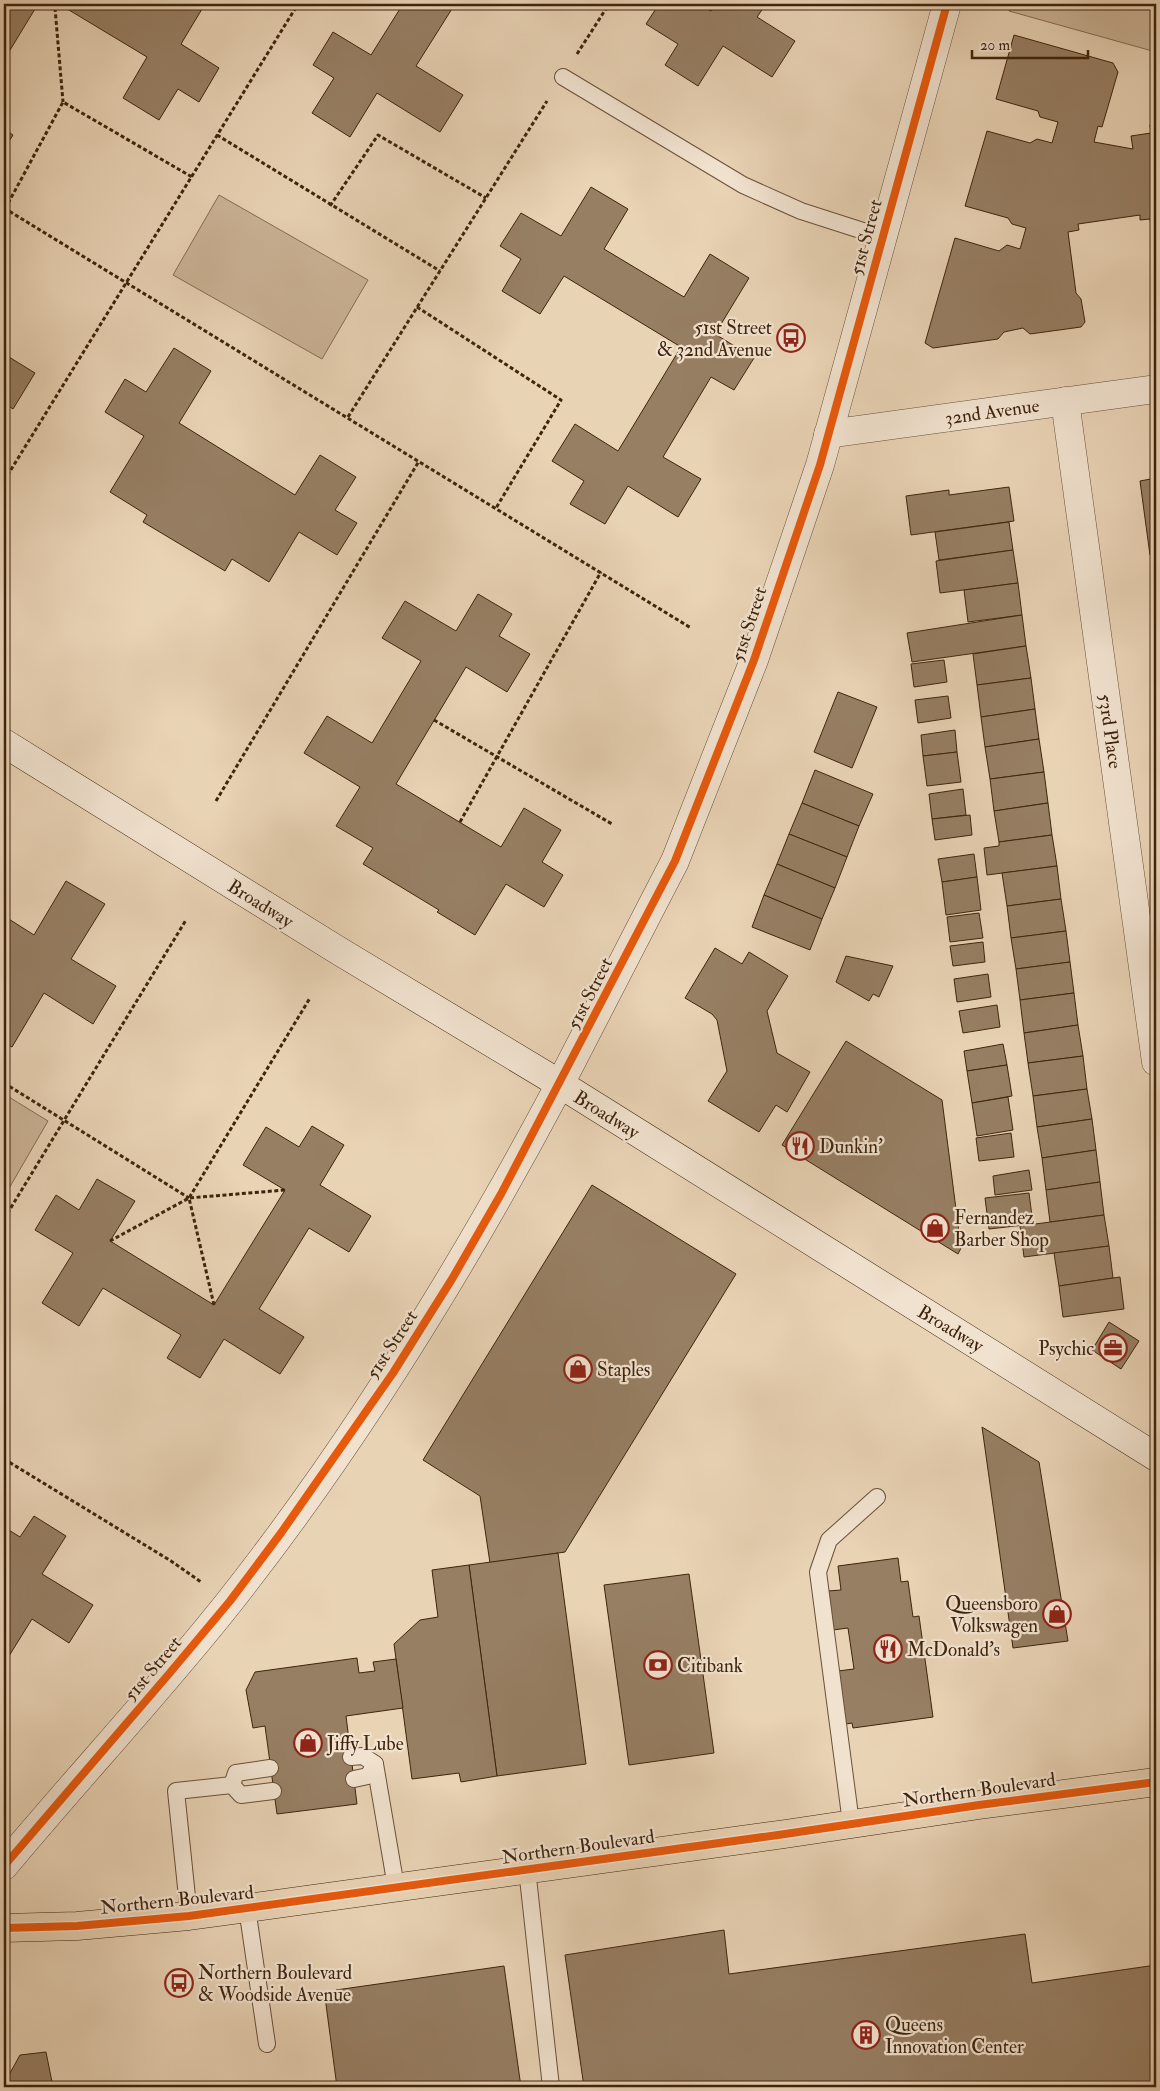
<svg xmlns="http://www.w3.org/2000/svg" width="1160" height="2091" font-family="'IM FELL Double Pica',serif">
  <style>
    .green { fill: #ccb598; stroke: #856c52 }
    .building { fill: #977f64; stroke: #3e240d }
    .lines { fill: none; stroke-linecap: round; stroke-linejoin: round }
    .service-casing { stroke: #695037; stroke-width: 18 }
    .minor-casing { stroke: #695037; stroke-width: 29 }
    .tertiary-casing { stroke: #695037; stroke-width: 29 }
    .secondary-casing { stroke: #3e240d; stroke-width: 29 }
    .primary-casing { stroke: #3e240d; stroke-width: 29 }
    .path { stroke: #3e240d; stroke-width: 3; stroke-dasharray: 4 2.5; stroke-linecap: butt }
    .service { stroke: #f1e2cf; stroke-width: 16 }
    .minor { stroke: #f1e2cf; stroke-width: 28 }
    .tertiary { stroke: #f1e2cf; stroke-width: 28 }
    .secondary { stroke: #f1e2cf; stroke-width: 28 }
    .primary { stroke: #e9d3b5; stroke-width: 28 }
    .cycleway-casing { stroke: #f1e2cf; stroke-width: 11 }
    .cycleway { stroke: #e8590c; stroke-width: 8 }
    .labels { text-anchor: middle; stroke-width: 4.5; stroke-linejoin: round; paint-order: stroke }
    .street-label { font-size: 19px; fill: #3e240d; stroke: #f1e2cf }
    .poi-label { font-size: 19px; fill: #3e240d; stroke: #f1e2cf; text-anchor: start }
  </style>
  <rect width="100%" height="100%" fill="#e9d3b5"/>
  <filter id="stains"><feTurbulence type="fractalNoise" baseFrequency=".004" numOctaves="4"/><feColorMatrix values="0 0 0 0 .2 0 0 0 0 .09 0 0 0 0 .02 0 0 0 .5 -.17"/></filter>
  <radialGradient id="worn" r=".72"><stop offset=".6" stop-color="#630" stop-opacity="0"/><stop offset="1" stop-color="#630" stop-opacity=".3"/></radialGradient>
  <g class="green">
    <polygon points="1011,4 1156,4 1156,52 1009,11"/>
    <polygon points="219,195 368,280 322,359 173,275"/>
    <polygon points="4,1094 48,1121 4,1197"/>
  </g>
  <g class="building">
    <polygon points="4,4 38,4 4,60"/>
    <polygon points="59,4 143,4 152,9 155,4 205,4 181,44 219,68 199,102 178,89 159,120 123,98 147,57"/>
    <polygon points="403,4 455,4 416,66 463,95 440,132 377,93 350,137 312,113 334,78 313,65 333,32 371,55"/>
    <polygon points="659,4 699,4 711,11 716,4 766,4 757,17 795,41 772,77 723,46 698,86 665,65 678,44 646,24"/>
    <polygon points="1014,35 1113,63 1118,72 1102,127 1098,126 1094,142 1133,149 1131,136 1151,133 1150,125 1156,124 1156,260 1150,219 1140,220 1140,215 1078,224 1079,230 1068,232 1076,293 1081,299 1085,322 1081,327 1030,334 1023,328 1004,332 998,339 933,348 925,343 955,238 999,251 1007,245 1020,249 1026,228 1012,224 1008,218 965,206 987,131 1030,143 1037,139 1052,143 1058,122 1040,117 1038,111 996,99"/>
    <polygon points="4,129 13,135 4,149"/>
    <polygon points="591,187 628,209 604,249 684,297 710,254 749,278 715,334 754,358 734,390 711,377 663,457 701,479 678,517 628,486 605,524 570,504 584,481 552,461 575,424 618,451 681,347 564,276 540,314 502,291 521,259 500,246 521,213 561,236"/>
    <polygon points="174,348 211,371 179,423 295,495 320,455 356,477 335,510 357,523 337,555 299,532 269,582 232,559 225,571 143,522 147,515 110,492 144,436 105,412 125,379 146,392"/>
    <polygon points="4,354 35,373 13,409 4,403"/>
    <polygon points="1156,478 1156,554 1150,555 1140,481"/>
    <polygon points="1009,487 1014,521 911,535 906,496 949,490 949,495"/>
    <polygon points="1009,522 1013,550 939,560 935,532"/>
    <polygon points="1013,550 1018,583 940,593 936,561"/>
    <polygon points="1018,583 1022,615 968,622 964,590"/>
    <polygon points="1153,586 1156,586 1156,604"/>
    <polygon points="478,594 512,614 499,636 530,654 507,692 466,667 396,784 501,847 524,808 561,830 542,862 563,875 544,907 506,884 475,935 437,912 439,910 363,864 373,848 336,826 360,787 304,753 327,716 372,743 421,661 382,638 405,601 456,631"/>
    <polygon points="1022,615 1026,646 912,662 907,633"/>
    <polygon points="1026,646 1031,678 977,685 973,654"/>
    <polygon points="944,660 947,682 914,687 911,664"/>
    <polygon points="1031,678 1035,709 981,717 977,685"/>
    <polygon points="838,692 877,707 852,768 814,752"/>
    <polygon points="948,696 951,718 918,723 915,700"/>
    <polygon points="1035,709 1039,739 985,747 981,717"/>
    <polygon points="955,730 957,752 923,756 921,735"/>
    <polygon points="1039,739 1044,772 990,779 985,747"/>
    <polygon points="957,752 961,782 927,786 923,756"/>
    <polygon points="815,770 873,794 859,826 802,803"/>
    <polygon points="1044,772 1048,803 994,811 990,779"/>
    <polygon points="963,789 966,815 932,819 929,794"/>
    <polygon points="802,803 859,826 847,857 789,834"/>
    <polygon points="1048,803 1052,835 999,842 994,811"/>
    <polygon points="970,815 972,835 935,840 932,819"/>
    <polygon points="789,834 847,857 835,888 777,864"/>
    <polygon points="1052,835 1057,866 987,875 984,848 999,846 999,842"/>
    <polygon points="974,854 977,877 942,882 938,859"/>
    <polygon points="777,864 835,888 822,919 764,895"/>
    <polygon points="1057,866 1061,899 1007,906 1002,873"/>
    <polygon points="977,877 981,910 946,915 942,882"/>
    <polygon points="66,881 105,904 71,959 116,986 93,1024 44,993 12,1047 4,1043 4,975 7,969 4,967 4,916 34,935"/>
    <polygon points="764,895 822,919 810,950 752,927"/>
    <polygon points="1061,899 1066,931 1011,938 1007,906"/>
    <polygon points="979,913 983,938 950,942 947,917"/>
    <polygon points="1066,931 1070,962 1016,969 1011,938"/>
    <polygon points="983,942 985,962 953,966 950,946"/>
    <polygon points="715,948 742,964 749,952 788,976 767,1011 777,1053 810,1072 787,1112 776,1105 759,1132 708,1101 727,1071 717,1020 712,1014 685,998"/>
    <polygon points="846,956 893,966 879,997 873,994 869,1001 836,982"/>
    <polygon points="1070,962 1074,993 1020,1000 1016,969"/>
    <polygon points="988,974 991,997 957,1002 954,979"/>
    <polygon points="1074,993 1078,1025 1024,1033 1020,1000"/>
    <polygon points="997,1005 1000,1027 963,1033 959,1011"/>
    <polygon points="1078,1025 1083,1056 1028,1063 1024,1033"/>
    <polygon points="846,1041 942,1100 961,1248 958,1254 782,1145"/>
    <polygon points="1003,1044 1007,1065 967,1071 964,1051"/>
    <polygon points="1083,1056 1087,1089 1033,1096 1028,1063"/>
    <polygon points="1007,1065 1012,1096 972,1103 967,1071"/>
    <polygon points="1087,1089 1092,1119 1037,1127 1033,1096"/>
    <polygon points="1008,1097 1013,1130 977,1136 972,1103"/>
    <polygon points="1092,1119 1096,1150 1042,1158 1037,1127"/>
    <polygon points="312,1126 344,1145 320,1185 371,1216 349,1252 309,1228 259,1309 304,1337 280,1374 224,1339 200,1378 167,1358 181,1335 103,1288 79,1326 42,1303 73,1253 35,1230 56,1195 79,1210 97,1179 135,1201 110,1241 214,1305 285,1190 243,1165 266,1127 299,1147"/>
    <polygon points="1011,1133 1014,1157 979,1161 976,1138"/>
    <polygon points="1096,1150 1100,1182 1046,1190 1042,1158"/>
    <polygon points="1029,1170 1032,1190 995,1195 993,1176"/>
    <polygon points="1100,1182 1104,1215 1050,1222 1046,1190"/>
    <polygon points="592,1185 736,1274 565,1552 490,1563 480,1496 423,1460"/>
    <polygon points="1029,1193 1033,1224 989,1229 985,1198"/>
    <polygon points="1104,1215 1109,1246 1024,1257 1020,1226"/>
    <polygon points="1109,1246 1113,1278 1059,1286 1054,1253"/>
    <polygon points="1120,1277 1124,1309 1063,1317 1059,1286"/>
    <polygon points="1109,1322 1139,1341 1121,1369 1092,1350"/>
    <polygon points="982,1427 1039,1462 1068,1641 1013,1648"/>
    <polygon points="34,1516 66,1536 42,1574 93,1605 69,1643 32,1619 4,1664 4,1585 7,1581 4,1579 4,1527 20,1537"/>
    <polygon points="558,1553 586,1764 497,1776 469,1565"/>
    <polygon points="898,1558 901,1582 908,1581 913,1617 919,1616 933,1717 853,1728 852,1723 846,1724 838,1671 854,1669 848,1628 833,1630 828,1591 841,1590 838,1566"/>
    <polygon points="469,1565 497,1776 461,1782 459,1773 412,1779 394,1644 420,1620 438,1617 432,1570"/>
    <polygon points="689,1574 714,1753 629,1765 604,1585"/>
    <polygon points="357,1658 359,1673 375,1671 373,1662 396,1659 403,1708 346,1716 357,1804 277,1814 265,1726 253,1728 246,1690 255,1672"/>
    <polygon points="724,1930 729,1974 1025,1934 1032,1983 1156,1965 1156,2087 584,2087 565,1955"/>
    <polygon points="504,1966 521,2087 337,2087 325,1997 333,1996 336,1990"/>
    <polygon points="46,2052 53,2087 4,2087 4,2084 20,2055"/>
  </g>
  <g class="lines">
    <defs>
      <g id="service">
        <polyline points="563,77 743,185 801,211 882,237"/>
        <polyline points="351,1757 363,1756 375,1764 396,1887"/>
        <polyline points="354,1779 368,1776 375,1764"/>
        <polyline points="232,1785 236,1773 270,1768"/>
        <polyline points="851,1823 818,1572 829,1540 877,1497"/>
        <polyline points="527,1869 551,2087"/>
        <polyline points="247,1908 267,2044"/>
        <polyline points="189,1916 176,1791 232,1785 241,1795 273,1791"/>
      </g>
      <g id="minor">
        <polyline points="1065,401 1156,1062"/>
        <polyline points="828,434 1156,389"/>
        <polyline points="560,1084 675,861 754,660 820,465 947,4"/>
      </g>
      <path id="tertiary" d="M4 1866C78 1777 158 1692 230 1601 357 1440 464 1265 560 1084"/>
      <polyline id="secondary" points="4,743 339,951 560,1084 1156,1457"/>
      <polyline id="primary" points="4,1928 77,1926 189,1916 785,1834 979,1805 1156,1782"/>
    </defs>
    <use href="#service" class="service-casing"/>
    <use href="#minor" class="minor-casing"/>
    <use href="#tertiary" class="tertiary-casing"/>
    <use href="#secondary" class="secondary-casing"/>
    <use href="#primary" class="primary-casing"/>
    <g class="path">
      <polyline points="710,4 711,11"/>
      <polyline points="55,8 63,102"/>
      <polyline points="577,54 609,4"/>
      <polyline points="217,135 440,271"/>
      <polyline points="330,206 378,135 486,198"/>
      <polyline points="4,208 691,628"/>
      <polyline points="5,209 63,102 192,177"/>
      <polyline points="417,307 561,400 496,508"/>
      <polyline points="348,417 547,101"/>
      <polyline points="4,481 298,4"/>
      <polyline points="434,720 612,824"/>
      <polyline points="216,801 419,461"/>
      <polyline points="460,822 601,572"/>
      <polyline points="4,1083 189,1198"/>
      <polyline points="4,1219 186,920"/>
      <polyline points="110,1241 189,1198 285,1190"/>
      <polyline points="214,1305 189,1198 310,998"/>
      <polyline points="4,1459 171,1561 201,1582"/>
    </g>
    <use href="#service" class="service"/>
    <use href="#minor" class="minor"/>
    <use href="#tertiary" class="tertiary"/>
    <use href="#secondary" class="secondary"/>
    <use href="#primary" class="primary"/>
    <defs>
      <g id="cycleway">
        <polyline points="4,1866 168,1675 230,1601 281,1533 393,1373 452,1279 501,1194 675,861 754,660 820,465 947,4"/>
        <polyline points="4,1928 77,1926 189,1916 785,1834 979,1805 1156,1782"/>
      </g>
    </defs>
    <use href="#cycleway" class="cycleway-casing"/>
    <use href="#cycleway" class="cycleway"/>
  </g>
  <defs>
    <symbol id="bus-ring" viewBox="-11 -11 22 22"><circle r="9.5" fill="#f1e2cf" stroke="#8f2418" stroke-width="1.5"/><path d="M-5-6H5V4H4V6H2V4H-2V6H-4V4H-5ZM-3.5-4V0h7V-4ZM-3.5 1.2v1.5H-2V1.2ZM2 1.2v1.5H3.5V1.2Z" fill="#8f2418"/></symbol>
    <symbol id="restaurant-ring" viewBox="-11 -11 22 22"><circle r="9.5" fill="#f1e2cf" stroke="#8f2418" stroke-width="1.5"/><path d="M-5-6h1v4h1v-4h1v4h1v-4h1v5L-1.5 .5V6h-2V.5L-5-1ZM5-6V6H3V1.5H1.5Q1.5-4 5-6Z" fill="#8f2418"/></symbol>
    <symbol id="shop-ring" viewBox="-11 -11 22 22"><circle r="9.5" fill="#f1e2cf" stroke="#8f2418" stroke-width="1.5"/><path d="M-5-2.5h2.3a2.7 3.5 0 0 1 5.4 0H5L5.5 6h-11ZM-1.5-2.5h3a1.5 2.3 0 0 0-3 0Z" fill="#8f2418"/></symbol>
    <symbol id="office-ring" viewBox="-11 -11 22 22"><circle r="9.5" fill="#f1e2cf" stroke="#8f2418" stroke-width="1.5"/><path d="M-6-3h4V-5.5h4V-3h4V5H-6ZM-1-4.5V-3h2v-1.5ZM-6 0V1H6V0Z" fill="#8f2418"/></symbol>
    <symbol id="bank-ring" viewBox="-11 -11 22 22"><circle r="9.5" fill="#f1e2cf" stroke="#8f2418" stroke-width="1.5"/><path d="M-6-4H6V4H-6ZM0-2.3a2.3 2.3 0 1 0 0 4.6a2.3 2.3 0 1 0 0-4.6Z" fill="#8f2418"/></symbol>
    <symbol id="building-ring" viewBox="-11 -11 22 22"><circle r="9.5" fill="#f1e2cf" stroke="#8f2418" stroke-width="1.5"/><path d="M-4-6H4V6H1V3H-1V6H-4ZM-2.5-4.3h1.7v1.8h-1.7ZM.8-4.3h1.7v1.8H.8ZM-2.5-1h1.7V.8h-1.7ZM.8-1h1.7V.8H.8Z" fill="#8f2418"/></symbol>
  </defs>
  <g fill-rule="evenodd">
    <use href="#bus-ring" x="775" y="322" width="32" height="32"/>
    <use href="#restaurant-ring" x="784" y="1130" width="32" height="32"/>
    <use href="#shop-ring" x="919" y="1212" width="32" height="32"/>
    <use href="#office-ring" x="1097" y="1332" width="32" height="32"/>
    <use href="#shop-ring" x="562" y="1353" width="32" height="32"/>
    <use href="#shop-ring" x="1041" y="1598" width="32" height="32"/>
    <use href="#restaurant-ring" x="872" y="1633" width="32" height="32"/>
    <use href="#bank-ring" x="642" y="1649" width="32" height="32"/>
    <use href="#shop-ring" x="292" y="1727" width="32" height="32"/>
    <use href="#bus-ring" x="163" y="1967" width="32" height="32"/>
    <use href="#building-ring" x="850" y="2019" width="32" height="32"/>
  </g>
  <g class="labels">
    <g class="street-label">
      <text transform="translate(865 237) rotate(-75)" y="7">51st Street</text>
      <text transform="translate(992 411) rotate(-8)" y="7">32nd Avenue</text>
      <text transform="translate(748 624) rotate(-72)" y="7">51st Street</text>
      <text transform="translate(1111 731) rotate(82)" y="7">53rd Place</text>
      <text transform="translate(261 903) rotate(32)" y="7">Broadway</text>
      <text transform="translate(589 993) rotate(-63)" y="7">51st Street</text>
      <text transform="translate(607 1114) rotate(32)" y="7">Broadway</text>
      <text transform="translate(951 1328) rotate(31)" y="7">Broadway</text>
      <text transform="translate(391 1344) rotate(-57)" y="7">51st Street</text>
      <text transform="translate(152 1668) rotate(-50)" y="7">51st Street</text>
      <text transform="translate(979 1789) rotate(-8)" y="7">Northern Boulevard</text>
      <text transform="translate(578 1846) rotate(-8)" y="7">Northern Boulevard</text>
      <text transform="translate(177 1899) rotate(-6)" y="7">Northern Boulevard</text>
    </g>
    <g class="poi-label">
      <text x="772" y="334" text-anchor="end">51st Street<tspan x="772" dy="22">&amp; 32nd Avenue</tspan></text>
      <text x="819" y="1153">Dunkin'</text>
      <text x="954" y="1224">Fernandez<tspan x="954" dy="22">Barber Shop</tspan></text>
      <text x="1094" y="1355" text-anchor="end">Psychic</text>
      <text x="597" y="1376">Staples</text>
      <text x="1038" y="1610" text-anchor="end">Queensboro<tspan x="1038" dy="22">Volkswagen</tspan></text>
      <text x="907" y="1656">McDonald's</text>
      <text x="677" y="1672">Citibank</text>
      <text x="327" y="1750">Jiffy Lube</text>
      <text x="198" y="1979">Northern Boulevard<tspan x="198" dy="22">&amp; Woodside Avenue</tspan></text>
      <text x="885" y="2031">Queens<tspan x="885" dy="22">Innovation Center</tspan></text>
    </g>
  </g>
  <rect width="1160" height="2091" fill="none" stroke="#e9d3b5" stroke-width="20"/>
  <rect x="5" y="5" width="1150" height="2081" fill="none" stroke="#3e240d" stroke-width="2.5"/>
  <rect x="10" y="10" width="1140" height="2071" fill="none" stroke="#3e240d"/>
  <path d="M972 50v8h116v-8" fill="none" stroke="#3e240d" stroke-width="2.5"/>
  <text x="980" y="50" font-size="15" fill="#3e240d" stroke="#f1e2cf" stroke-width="4" paint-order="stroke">20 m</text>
  <rect width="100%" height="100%" filter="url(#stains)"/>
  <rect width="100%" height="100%" fill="url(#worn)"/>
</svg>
